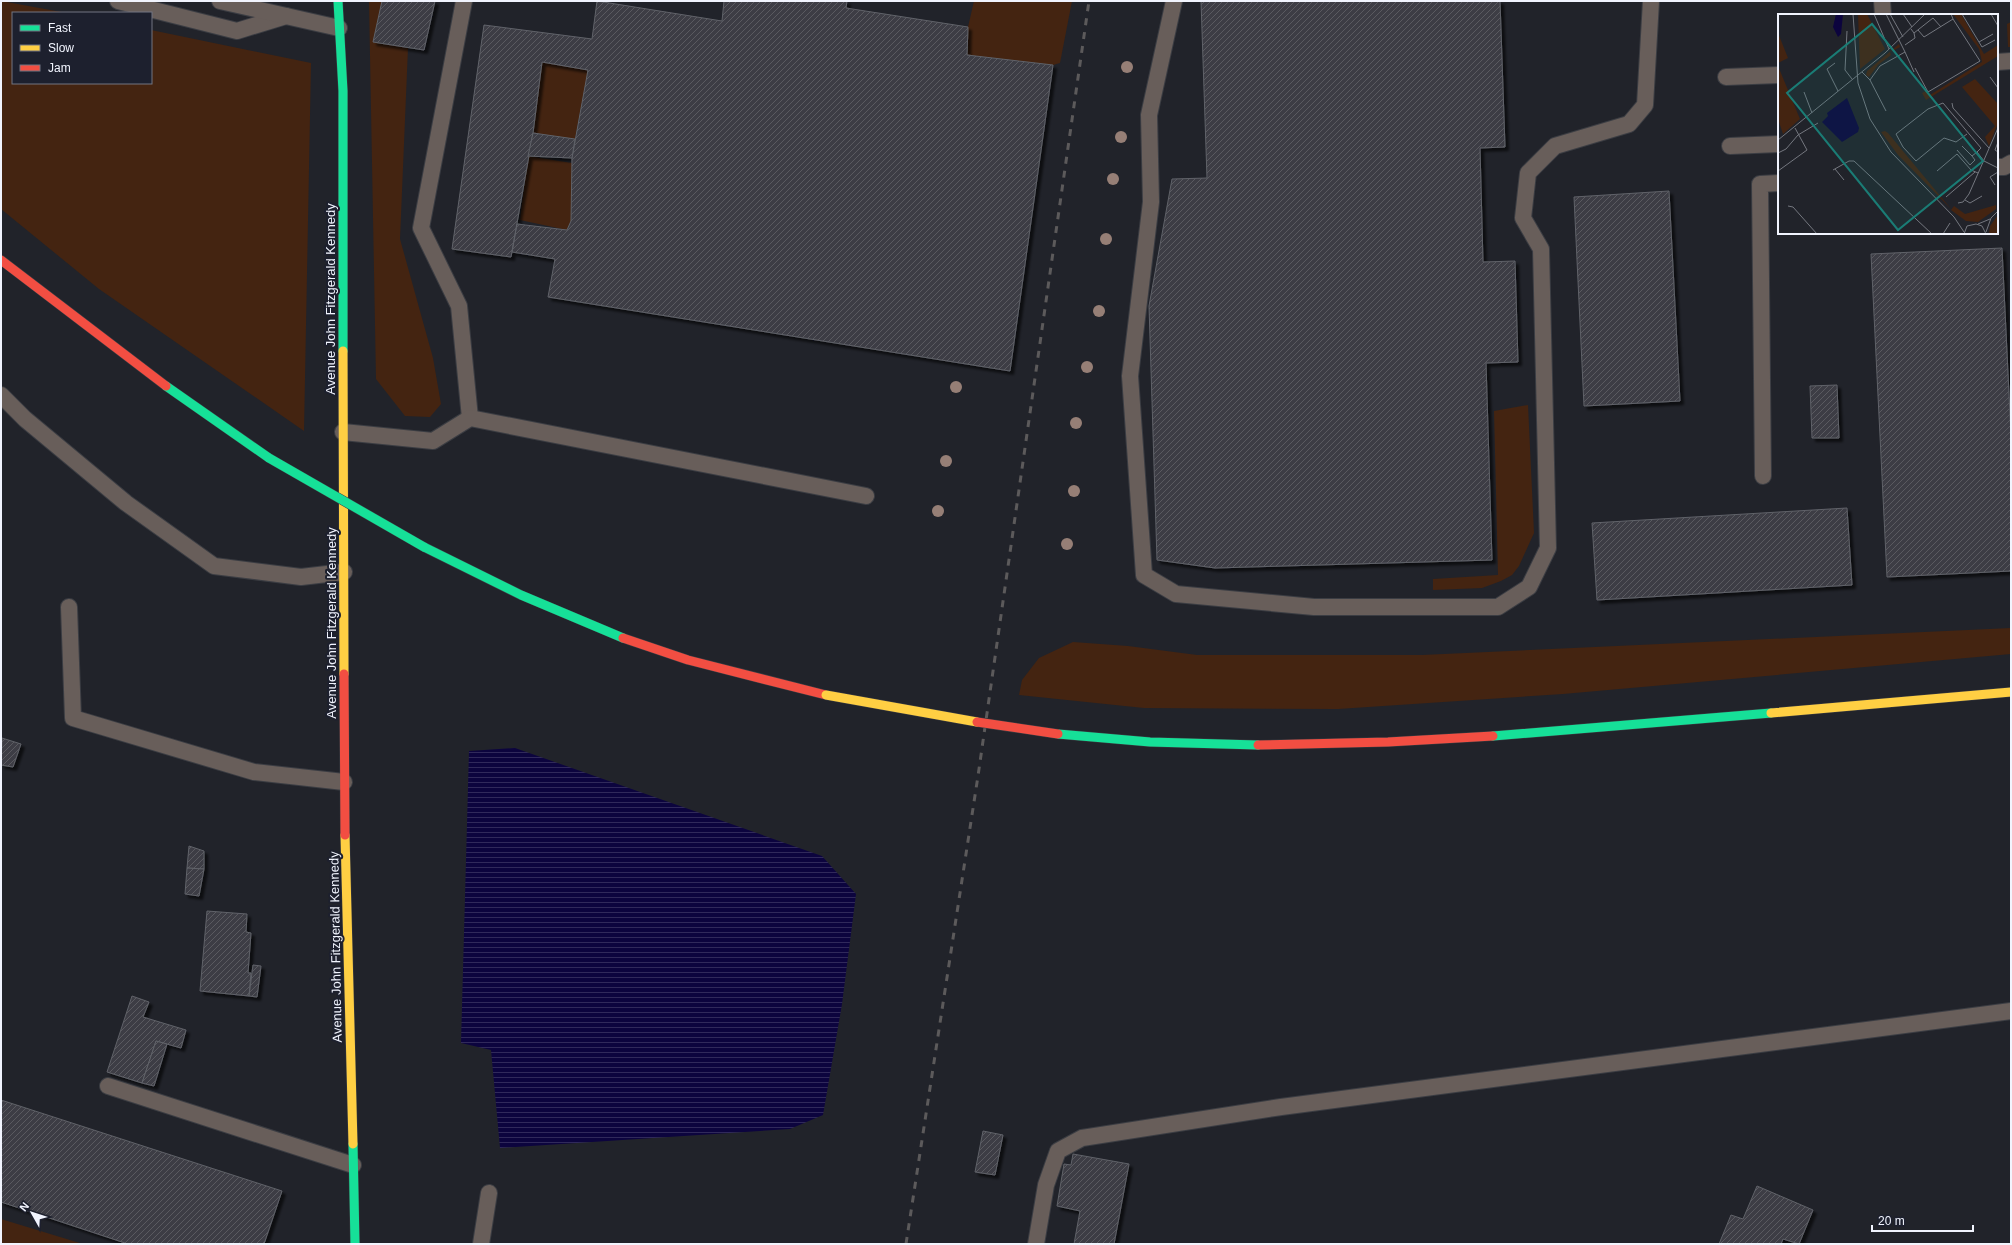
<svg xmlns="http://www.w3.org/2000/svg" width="2012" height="1245" font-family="Arial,sans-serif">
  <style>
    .grass { fill: #442411 }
    .water { fill: url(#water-rules) }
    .building { fill: url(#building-hatch); stroke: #606269; filter: url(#shadow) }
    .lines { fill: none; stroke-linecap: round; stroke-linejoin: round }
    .lane-casing { stroke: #3b3d43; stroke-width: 18 }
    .fast-casing { stroke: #3b3d43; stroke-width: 10 }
    .slow-casing { stroke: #3b3d43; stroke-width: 10 }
    .jam-casing { stroke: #3b3d43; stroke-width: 10 }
    .lane { stroke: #685e5a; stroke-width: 16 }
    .fast { stroke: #16e098; stroke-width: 9 }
    .slow { stroke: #ffcf43; stroke-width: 9 }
    .jam { stroke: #f24e42; stroke-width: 9 }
    .rail { stroke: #5c5a5b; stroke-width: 3; stroke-dasharray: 7 7; stroke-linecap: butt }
    .fast-bridge-casing { stroke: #3b3d43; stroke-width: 10; stroke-linecap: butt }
    .slow-bridge-casing { stroke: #3b3d43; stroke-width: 10; stroke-linecap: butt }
    .jam-bridge-casing { stroke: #3b3d43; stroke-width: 10; stroke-linecap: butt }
    .fast-bridge { stroke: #16e098; stroke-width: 9 }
    .slow-bridge { stroke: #ffcf43; stroke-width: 9 }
    .jam-bridge { stroke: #f24e42; stroke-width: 9 }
    .tree { fill: #967f76 }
    .labels { text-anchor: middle; stroke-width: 4; stroke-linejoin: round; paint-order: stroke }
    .street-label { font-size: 13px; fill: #f1f4fe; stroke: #1d202e }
    .inset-road { fill: none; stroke: #74777f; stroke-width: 1 }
    .view { fill: #1a7c75; fill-opacity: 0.15; stroke: #1a7c75; stroke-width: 2 }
    .inset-edge { fill: none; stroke: #f1f4fe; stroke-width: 2 }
  </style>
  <defs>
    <pattern id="water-rules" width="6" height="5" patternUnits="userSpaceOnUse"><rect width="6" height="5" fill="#0c043e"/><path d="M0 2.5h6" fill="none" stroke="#30295b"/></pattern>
    <pattern id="building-hatch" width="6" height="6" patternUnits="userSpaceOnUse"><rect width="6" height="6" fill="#3d3e45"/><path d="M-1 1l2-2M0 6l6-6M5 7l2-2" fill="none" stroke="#5a5a61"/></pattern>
    <filter id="shadow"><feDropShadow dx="3.5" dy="3.5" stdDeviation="1" flood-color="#0009"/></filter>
  </defs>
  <rect width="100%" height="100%" fill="#21232a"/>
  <g class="grass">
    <polygon points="1,1 67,13 13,13 13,83 151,83 151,30 311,63 304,431 99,289 1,209"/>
    <polygon points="369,1 382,1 373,42 408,48 400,239 433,358 441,404 430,417 405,416 376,379"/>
    <polygon points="974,1 1072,1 1060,63 1053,65 967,55 968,27"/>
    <polygon points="2011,22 2011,47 2008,47 2007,24"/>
    <polygon points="542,62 588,70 575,139 533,133"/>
    <polygon points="528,156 572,163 571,221 567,230 520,220"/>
    <polygon points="1528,405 1534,533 1519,566 1512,575 1501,581 1482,588 1433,590 1433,579 1498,575 1494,411"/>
    <polygon points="2011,628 2011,654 1563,694 1338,709 1144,708 1019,695 1022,680 1039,658 1073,642 1128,646 1197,655 1422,655"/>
    <polygon points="1,1219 83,1244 1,1244"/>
  </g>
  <polygon class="water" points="515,748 822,856 856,894 842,1004 823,1115 790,1129 500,1148 491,1050 461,1043 469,751"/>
  <g class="building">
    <polygon points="382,1 435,1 424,50 373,42"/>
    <polygon points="597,1 722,21 724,1 847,1 846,8 968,27 967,55 1053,65 1010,371 548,297 555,259 512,252 517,224 567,230 571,221 572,158 588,70 542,62 533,133 511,257 452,249 484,25 592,39"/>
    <polygon points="1201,1 1500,1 1505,147 1480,148 1483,262 1515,261 1518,362 1486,363 1492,560 1215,568 1157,560 1149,306 1172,179 1207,178"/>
    <polygon points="533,133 575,139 572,158 528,156"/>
    <polygon points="1669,191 1680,401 1584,406 1574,197"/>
    <polygon points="2002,248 2011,436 2011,571 1887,577 1871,254"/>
    <polygon points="1837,385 1839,438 1812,438 1810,386"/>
    <polygon points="1847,508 1852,585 1597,600 1592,523"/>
    <polygon points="2,738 21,744 13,767 1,765"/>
    <polygon points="189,846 204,851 204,869 187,868"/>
    <polygon points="187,868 204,869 199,896 185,894"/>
    <polygon points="207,911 247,914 246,932 251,933 248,973 251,973 249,996 200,991"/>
    <polygon points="253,965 261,966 257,997 249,996"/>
    <polygon points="132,996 149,1002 143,1017 186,1030 181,1048 156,1041 142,1083 107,1072"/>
    <polygon points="156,1041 167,1044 154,1086 142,1083"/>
    <polygon points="1,1100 282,1191 264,1244 128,1244 1,1202"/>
    <polygon points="983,1131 1003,1135 995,1175 975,1172"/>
    <polygon points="1073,1154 1129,1164 1114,1244 1074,1244 1080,1211 1057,1206 1064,1164 1071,1165"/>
    <polygon points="1757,1186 1813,1210 1799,1244 1783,1239 1781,1244 1719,1244 1731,1215 1743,1219"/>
  </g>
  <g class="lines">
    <defs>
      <g id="lane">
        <polyline points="118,1 237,31 286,16"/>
        <polyline points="220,1 339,28"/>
        <polyline points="464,1 421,228 459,306 470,418"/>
        <polyline points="1174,1 1149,115 1151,202 1130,376 1144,575 1176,594 1314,607 1498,607 1529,587 1548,548 1541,249 1523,218 1528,173 1555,146 1629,124 1645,105 1651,1"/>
        <polyline points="1882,1 1883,15"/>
        <polyline points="1997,62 2011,61"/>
        <polyline points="1726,77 1779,75"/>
        <polyline points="1730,146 1779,144"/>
        <polyline points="1997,167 2004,167 2011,163"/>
        <polyline points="1,395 25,419 126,503 214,566 301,577 344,572"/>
        <polyline points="343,432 433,441 470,418 866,496"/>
        <polyline points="1763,476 1760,184 1779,183"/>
        <polyline points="69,607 73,718 254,772 344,782"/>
        <polyline points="108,1086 353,1165"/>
        <polyline points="481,1244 489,1193"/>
        <polyline points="1036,1244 1046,1185 1058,1151 1082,1138 1281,1107 2011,1011"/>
      </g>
      <g id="fast">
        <polyline points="338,1 343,91 343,351"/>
        <polyline points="166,386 269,458"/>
        <polyline points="424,547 521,595 623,638"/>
        <polyline points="1058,734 1150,742 1258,745"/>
        <polyline points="1493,736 1771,713"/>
        <polyline points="353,1144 355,1244"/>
      </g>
      <g id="slow">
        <polyline points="343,351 344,674"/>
        <polyline points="1771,713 2011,692"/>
        <polyline points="345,835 353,1144"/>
      </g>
      <g id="jam">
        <polyline points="1,260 166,386"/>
        <polyline points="623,638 688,660 826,695"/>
        <polyline points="344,674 345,835"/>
        <polyline points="1258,745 1388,742 1493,736"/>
      </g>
    </defs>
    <use href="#lane" class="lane-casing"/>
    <use href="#fast" class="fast-casing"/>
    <use href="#slow" class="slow-casing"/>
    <use href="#jam" class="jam-casing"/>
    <use href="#lane" class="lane"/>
    <use href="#fast" class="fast"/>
    <use href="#slow" class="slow"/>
    <use href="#jam" class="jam"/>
    <polyline class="rail" points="906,1244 978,776 1089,1"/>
    <defs>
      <polyline id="fast-bridge" points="269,458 424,547"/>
      <polyline id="slow-bridge" points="826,695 977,722"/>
      <polyline id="jam-bridge" points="977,722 1058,734"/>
    </defs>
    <use href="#fast-bridge" class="fast-bridge-casing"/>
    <use href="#slow-bridge" class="slow-bridge-casing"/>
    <use href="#jam-bridge" class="jam-bridge-casing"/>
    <use href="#fast-bridge" class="fast-bridge"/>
    <use href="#slow-bridge" class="slow-bridge"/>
    <use href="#jam-bridge" class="jam-bridge"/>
  </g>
  <g class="tree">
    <circle cx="1127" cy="67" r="6"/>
    <circle cx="1121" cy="137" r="6"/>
    <circle cx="1113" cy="179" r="6"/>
    <circle cx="1106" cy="239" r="6"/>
    <circle cx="1099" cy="311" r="6"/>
    <circle cx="1087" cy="367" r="6"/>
    <circle cx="956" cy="387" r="6"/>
    <circle cx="1076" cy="423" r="6"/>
    <circle cx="946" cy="461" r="6"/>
    <circle cx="1074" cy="491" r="6"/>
    <circle cx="938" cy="511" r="6"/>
    <circle cx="1067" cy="544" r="6"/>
  </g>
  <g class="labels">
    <g class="street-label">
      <text transform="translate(330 299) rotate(-90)" y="5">Avenue John Fitzgerald Kennedy</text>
      <text transform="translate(331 623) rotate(-90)" y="5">Avenue John Fitzgerald Kennedy</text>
      <text transform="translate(335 947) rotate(-91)" y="5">Avenue John Fitzgerald Kennedy</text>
    </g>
  </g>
  <g transform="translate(1778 14)">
    <rect width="220" height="220" fill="#21232a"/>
    <path d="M80 0H89L107 35 82 55ZM175 0H183L206 40 220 31V42L148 86 144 79 148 77 152 81 204 48 201 35ZM0 19 10 44 0 49ZM121 30 122 33 112 38 113 41 100 51 91 63 88 61 89 57ZM0 52 22 105 5 120 0 105ZM197 65 220 90V109L211 132 207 123 217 112 184 73ZM107 117 110 119 173 195 120 141 103 118ZM218 191V195L200 208 188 207 173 196 176 192 187 200ZM220 201V220H211L212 212Z" fill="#442411"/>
    <path d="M58 0H65L63 20 60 23 55 13ZM69 84 81 114 80 118 64 128 44 108 50 102 49 99Z" fill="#0c043e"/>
    <path class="inset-road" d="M75 0 80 69 92 105 113 138 176 203 186 218M96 0 111 35M112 0 125 23M125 0 134 13M184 0 201 28 215 20M213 0 220 12M133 15 136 19 155 4 163 13M140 16 146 23 175 5 173 0M69 17 67 56 74 65M201 28 204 33 217 26M127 31 137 24 136 19M127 38 136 58M57 49 49 55 60 77M137 54 150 78 202 47 175 5M84 58 92 66 108 97M212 63 220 74M92 66 102 52 127 38 108 0M26 78 34 99M174 89 175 94 211 134M189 120 178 128 166 124 138 147 125 133 118 120 150 95 165 89 203 134 199 138 206 147 220 154M0 126 107 39 147 0M220 128 217 136 220 138M184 132 194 142 199 138M179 136 192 151 197 146 194 142M0 139 8 135 20 121 40 109M57 155 66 166M55 156 71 147H76L154 220M0 157 29 136 17 114M159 157 179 140 193 156 200 159M217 171 212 163 220 158M168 183 197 158M187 186 192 189 204 182M180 189 185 188 191 180 220 114M10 192 15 193 39 220M200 210 212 205M208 218 213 204 220 197M165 220 172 209M186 220 189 212 198 210 204 212 208 220"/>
    <path class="view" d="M94 10 205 147 120 216 9 79Z"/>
    <rect width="220" height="220" class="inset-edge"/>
  </g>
  <rect width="2012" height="1245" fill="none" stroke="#f1f4fe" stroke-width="4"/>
  <rect x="12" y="12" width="140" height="72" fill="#1d202e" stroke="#727581"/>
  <rect x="20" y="25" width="20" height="6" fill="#16e098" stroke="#727581"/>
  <text x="48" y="32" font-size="12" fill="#f1f4fe">Fast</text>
  <rect x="20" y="45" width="20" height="6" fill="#ffcf43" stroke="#727581"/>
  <text x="48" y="52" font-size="12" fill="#f1f4fe">Slow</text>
  <rect x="20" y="65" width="20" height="6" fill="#f24e42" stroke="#727581"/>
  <text x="48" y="72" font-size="12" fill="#f1f4fe">Jam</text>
  <g transform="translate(32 1213) rotate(309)" stroke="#1d202e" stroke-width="3" paint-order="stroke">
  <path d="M0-3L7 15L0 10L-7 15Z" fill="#f1f4fe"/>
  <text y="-6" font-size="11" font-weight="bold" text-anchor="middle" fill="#f1f4fe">N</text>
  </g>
  <path d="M1872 1225v6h101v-6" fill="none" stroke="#f1f4fe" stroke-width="2"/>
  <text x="1878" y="1225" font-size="12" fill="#f1f4fe" stroke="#1d202e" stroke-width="3" paint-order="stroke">20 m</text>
</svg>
